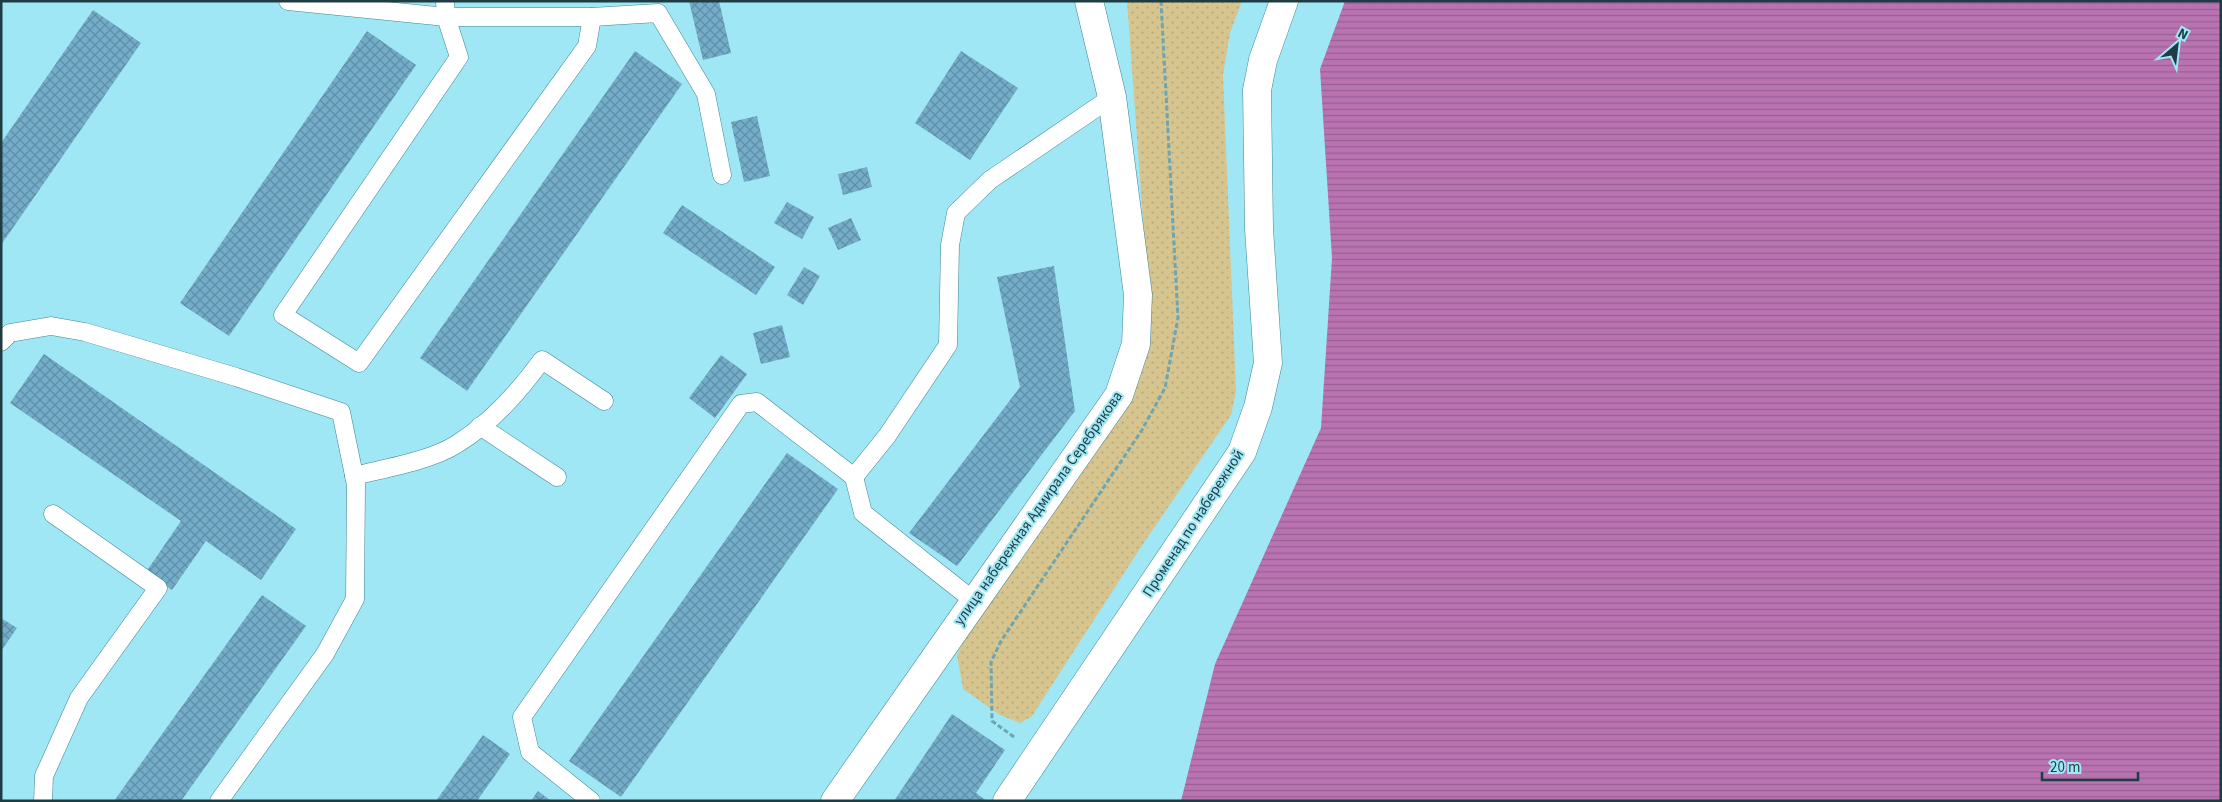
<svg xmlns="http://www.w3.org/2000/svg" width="2222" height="802" font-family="'Source Sans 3',sans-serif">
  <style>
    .grass { fill: url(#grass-dots) }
    .water { fill: url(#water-rules) }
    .building { fill: url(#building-cross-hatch) }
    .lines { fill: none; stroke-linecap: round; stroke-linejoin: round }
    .lane-casing { stroke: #408694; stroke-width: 19 }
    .street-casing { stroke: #408694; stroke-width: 29 }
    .path { stroke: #6da5b0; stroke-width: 3; stroke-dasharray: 5 2.5; stroke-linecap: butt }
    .lane { stroke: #fff; stroke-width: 18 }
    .street { stroke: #fff; stroke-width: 28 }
    .labels { text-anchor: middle; stroke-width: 4; stroke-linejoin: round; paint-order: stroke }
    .street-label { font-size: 15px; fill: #1e3c41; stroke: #9fe7f5 }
  </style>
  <defs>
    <pattern id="grass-dots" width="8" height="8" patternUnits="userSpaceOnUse" patternTransform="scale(1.25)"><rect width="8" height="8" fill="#d7c58f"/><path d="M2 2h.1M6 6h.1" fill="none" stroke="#b8aa7d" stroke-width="1.8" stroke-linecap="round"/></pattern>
    <pattern id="water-rules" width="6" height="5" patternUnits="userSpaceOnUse" patternTransform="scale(1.25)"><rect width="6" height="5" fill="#ba73b1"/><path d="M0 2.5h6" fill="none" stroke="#976092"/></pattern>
    <pattern id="building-cross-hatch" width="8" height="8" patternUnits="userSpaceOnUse" patternTransform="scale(1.25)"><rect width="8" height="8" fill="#74adca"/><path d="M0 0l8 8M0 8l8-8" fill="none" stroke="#5f8ea6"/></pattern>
  </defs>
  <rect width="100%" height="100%" fill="#9fe7f5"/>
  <polygon class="grass" points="1127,1 1242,1 1230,33 1223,75 1236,391 1231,415 1141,547 1032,716 1020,723 1000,715 963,689 957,655 973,621 1141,369 1151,328"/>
  <polygon class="water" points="1345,1 2221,1 2221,801 1181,801 1215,664 1321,428 1332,258 1320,69"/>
  <g class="building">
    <polygon points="689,1 719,1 731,53 703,60"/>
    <polygon points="93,10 141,43 1,245 1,143"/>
    <polygon points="367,31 416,65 229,336 180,303"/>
    <polygon points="635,51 682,84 467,391 420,358"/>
    <polygon points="961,51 1018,88 970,160 915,123"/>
    <polygon points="757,116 770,176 744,182 731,122"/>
    <polygon points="867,167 872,187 843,195 838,174"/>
    <polygon points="787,202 814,217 802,239 774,223"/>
    <polygon points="682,205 775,267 756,295 663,233"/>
    <polygon points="851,218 861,240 838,250 828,228"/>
    <polygon points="1054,266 1075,411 957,566 909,533 1020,387 997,277"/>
    <polygon points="804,267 820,276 803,305 787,295"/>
    <polygon points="782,325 790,357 761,364 753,333"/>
    <polygon points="44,354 296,529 261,580 206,541 172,590 146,572 181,521 10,403"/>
    <polygon points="721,355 747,374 715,418 689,398"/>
    <polygon points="787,453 838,489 621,797 569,761"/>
    <polygon points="262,595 306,626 181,801 114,801"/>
    <polygon points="1,618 17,628 1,651"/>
    <polygon points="952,714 1005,750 976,793 987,801 894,801"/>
    <polygon points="483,735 510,754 477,801 436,801"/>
    <polygon points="538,791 551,801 531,801"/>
  </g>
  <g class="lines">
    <defs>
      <g id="lane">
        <polyline points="288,1 446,17 592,17 658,13 706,94 722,175"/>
        <polyline points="445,1 446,17 459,57 283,315 359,363 587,46 592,17"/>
        <polyline points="1,342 10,333 51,326 85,332 236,377 341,412 356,485 355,599 325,654 219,801"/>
        <polyline points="480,426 557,477"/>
        <path d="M354 476C386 468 430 461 457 444 492 422 518 393 542 360L604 401"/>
        <polyline points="854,477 887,436 948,345 950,245 956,213 990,180 1112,97"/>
        <polyline points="43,801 44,776 79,698 158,588 53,514"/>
        <polyline points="591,801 530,752 522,717 741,404 757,402 854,477 863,513 974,601"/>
      </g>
      <g id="street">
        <polyline points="835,801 1119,395 1136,344 1138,295 1112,97 1089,1"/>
        <polyline points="1007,801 1242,452 1258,407 1268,363 1259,229 1257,90 1263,60 1284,1"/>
      </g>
    </defs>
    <use href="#lane" class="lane-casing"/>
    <use href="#street" class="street-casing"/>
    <polyline class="path" points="1014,737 992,721 991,662 1001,641 1142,430 1165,388 1178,318 1161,1"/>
    <use href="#lane" class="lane"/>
    <use href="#street" class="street"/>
  </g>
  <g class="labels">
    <g class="street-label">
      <text transform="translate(1038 508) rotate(-55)" y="5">улица набережная Адмирала Серебрякова</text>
      <text transform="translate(1193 523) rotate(-57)" y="5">Променад по набережной</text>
    </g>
  </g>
  <rect width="2222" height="802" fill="none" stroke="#1e3c41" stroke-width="5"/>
  <g transform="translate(2177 45) rotate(28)" stroke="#9fe7f5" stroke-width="4" paint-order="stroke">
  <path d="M0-4L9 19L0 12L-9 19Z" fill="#1e3c41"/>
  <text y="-8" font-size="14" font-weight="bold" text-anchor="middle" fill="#1e3c41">N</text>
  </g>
  <path d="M2042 772v8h96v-8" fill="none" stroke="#1e3c41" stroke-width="2.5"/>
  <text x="2050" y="772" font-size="15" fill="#1e3c41" stroke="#9fe7f5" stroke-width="4" paint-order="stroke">20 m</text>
</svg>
